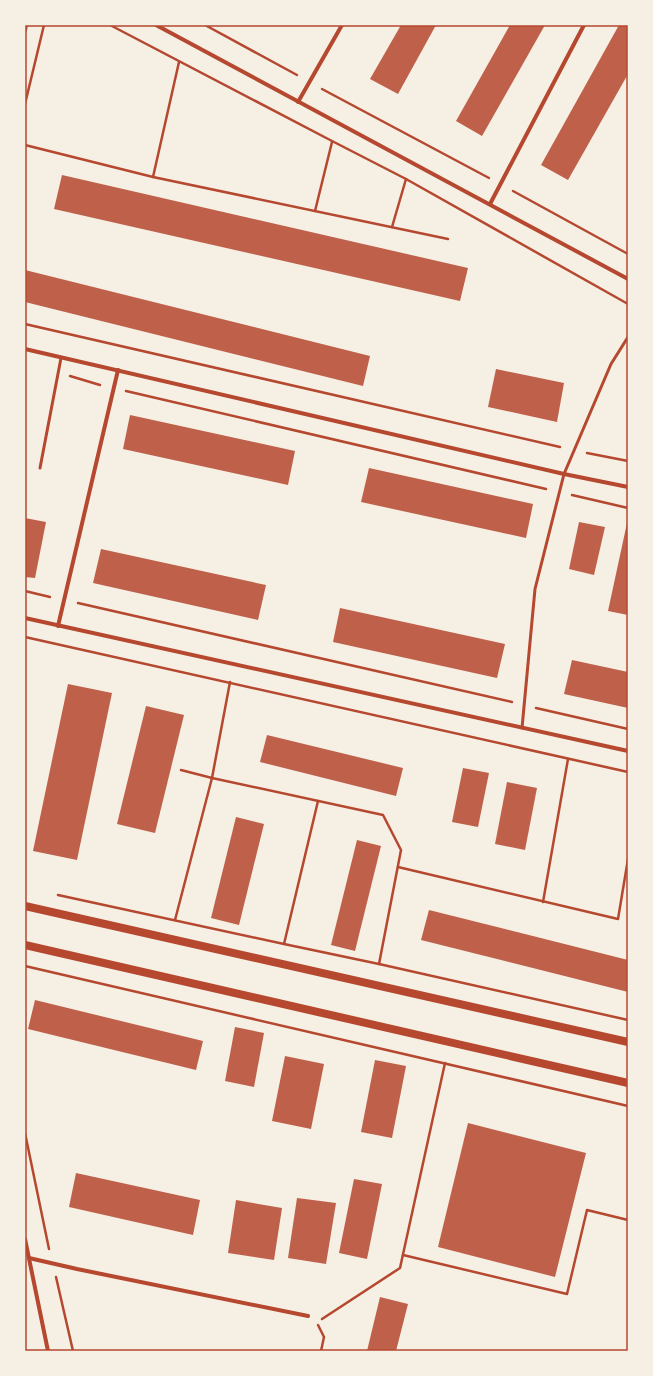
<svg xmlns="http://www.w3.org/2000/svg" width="653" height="1376" font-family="'IBM Plex Serif',serif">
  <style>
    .building { fill: #bf614a }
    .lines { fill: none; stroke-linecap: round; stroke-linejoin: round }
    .path { stroke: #b5482f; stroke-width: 2.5 }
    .service { stroke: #b5482f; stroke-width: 3 }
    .minor { stroke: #b5482f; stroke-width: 4 }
    .secondary { stroke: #b5482f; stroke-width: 8 }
    .neatline { fill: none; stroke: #b5482f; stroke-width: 1.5 }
  </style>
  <rect width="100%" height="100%" fill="#f6efe4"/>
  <g class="building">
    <polygon points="401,25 436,25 398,94 370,79"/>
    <polygon points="510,25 545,25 482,136 456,121"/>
    <polygon points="619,25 628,25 628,74 568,180 541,165"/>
    <polygon points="62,175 468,268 460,301 54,209"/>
    <polygon points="25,270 370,356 363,386 25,302"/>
    <polygon points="496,369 564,383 557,422 488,407"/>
    <polygon points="130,415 295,451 288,485 123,449"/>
    <polygon points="369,468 533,504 526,538 361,502"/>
    <polygon points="25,518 46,522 35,578 25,577"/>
    <polygon points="579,522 605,527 594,575 569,569"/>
    <polygon points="627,523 628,523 628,615 608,611"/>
    <polygon points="101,549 266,585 258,620 93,583"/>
    <polygon points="340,608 505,644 497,678 333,642"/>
    <polygon points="572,660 628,672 628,708 564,694"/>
    <polygon points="68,684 112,693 77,860 33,851"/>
    <polygon points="146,706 184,715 155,833 117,824"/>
    <polygon points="267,735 403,768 396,796 260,762"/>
    <polygon points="463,768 489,773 478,827 452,822"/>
    <polygon points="507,782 537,788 525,850 495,844"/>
    <polygon points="236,817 264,824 239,925 211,918"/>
    <polygon points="357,840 381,846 355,951 331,945"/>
    <polygon points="429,910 628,960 628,992 421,940"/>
    <polygon points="35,1000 203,1041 196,1070 28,1029"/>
    <polygon points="235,1027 264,1033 254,1087 225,1081"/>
    <polygon points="285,1056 324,1064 311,1129 272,1121"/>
    <polygon points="375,1060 406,1066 392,1138 361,1132"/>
    <polygon points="468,1123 586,1153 555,1277 438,1247"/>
    <polygon points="76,1173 200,1200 193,1235 69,1207"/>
    <polygon points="354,1179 382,1184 367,1259 339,1253"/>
    <polygon points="297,1198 336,1203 326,1264 288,1258"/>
    <polygon points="236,1200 282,1208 274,1260 228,1253"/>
    <polygon points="380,1297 408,1304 396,1351 367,1351"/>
  </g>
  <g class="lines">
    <g class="path">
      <polyline points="110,25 332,141 406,179 628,304"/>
      <polyline points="205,25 297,75"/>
      <polyline points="322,89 489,178"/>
      <polyline points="25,104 44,25"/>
      <polyline points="25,145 153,177 448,239"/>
      <polyline points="153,177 179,62"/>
      <polyline points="513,191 628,254"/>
      <polyline points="315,211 332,142"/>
      <polyline points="392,227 406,179"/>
      <polyline points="25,324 560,447"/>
      <polyline points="70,376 100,385"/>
      <polyline points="126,391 546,489"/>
      <polyline points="587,453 628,461"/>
      <polyline points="572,495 628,508"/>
      <polyline points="25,591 50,597"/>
      <polyline points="78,603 512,702"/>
      <polyline points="25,637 628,772"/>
      <polyline points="536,708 628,729"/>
      <polyline points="181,770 212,778 383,815 401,850 379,964"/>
      <polyline points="398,867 618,919 628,859"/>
      <polyline points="58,895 284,944 379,964 628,1020"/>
      <polyline points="543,902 568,759"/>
      <polyline points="175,920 212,778 230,682"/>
      <polyline points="284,944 318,801"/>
      <polyline points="25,966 628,1106"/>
      <polyline points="25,1133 49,1249"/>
      <polyline points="403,1255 567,1294 587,1210 628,1220"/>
      <polyline points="56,1277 73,1351"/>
      <polyline points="322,1319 400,1268 445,1063"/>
      <polyline points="318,1325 324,1337 321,1351"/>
    </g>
    <g class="service">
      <polyline points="40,468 61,358"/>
      <polyline points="522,728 535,589 564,474 611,364 628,337"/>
    </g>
    <g class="minor">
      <polyline points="156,25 628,279"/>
      <polyline points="25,30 26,25"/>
      <polyline points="298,102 342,25"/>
      <polyline points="490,204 584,25"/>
      <polyline points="25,349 564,474 628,487"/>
      <polyline points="25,618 628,751"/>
      <polyline points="58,626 118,370"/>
      <polyline points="25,1239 48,1351"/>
      <polyline points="29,1258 77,1269 308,1316"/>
    </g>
    <g class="secondary">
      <polyline points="25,906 628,1042"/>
      <polyline points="25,945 628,1083"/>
    </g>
  </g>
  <rect width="653" height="1376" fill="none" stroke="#f6efe4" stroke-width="52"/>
  <rect x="26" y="26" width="601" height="1324" class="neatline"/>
</svg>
